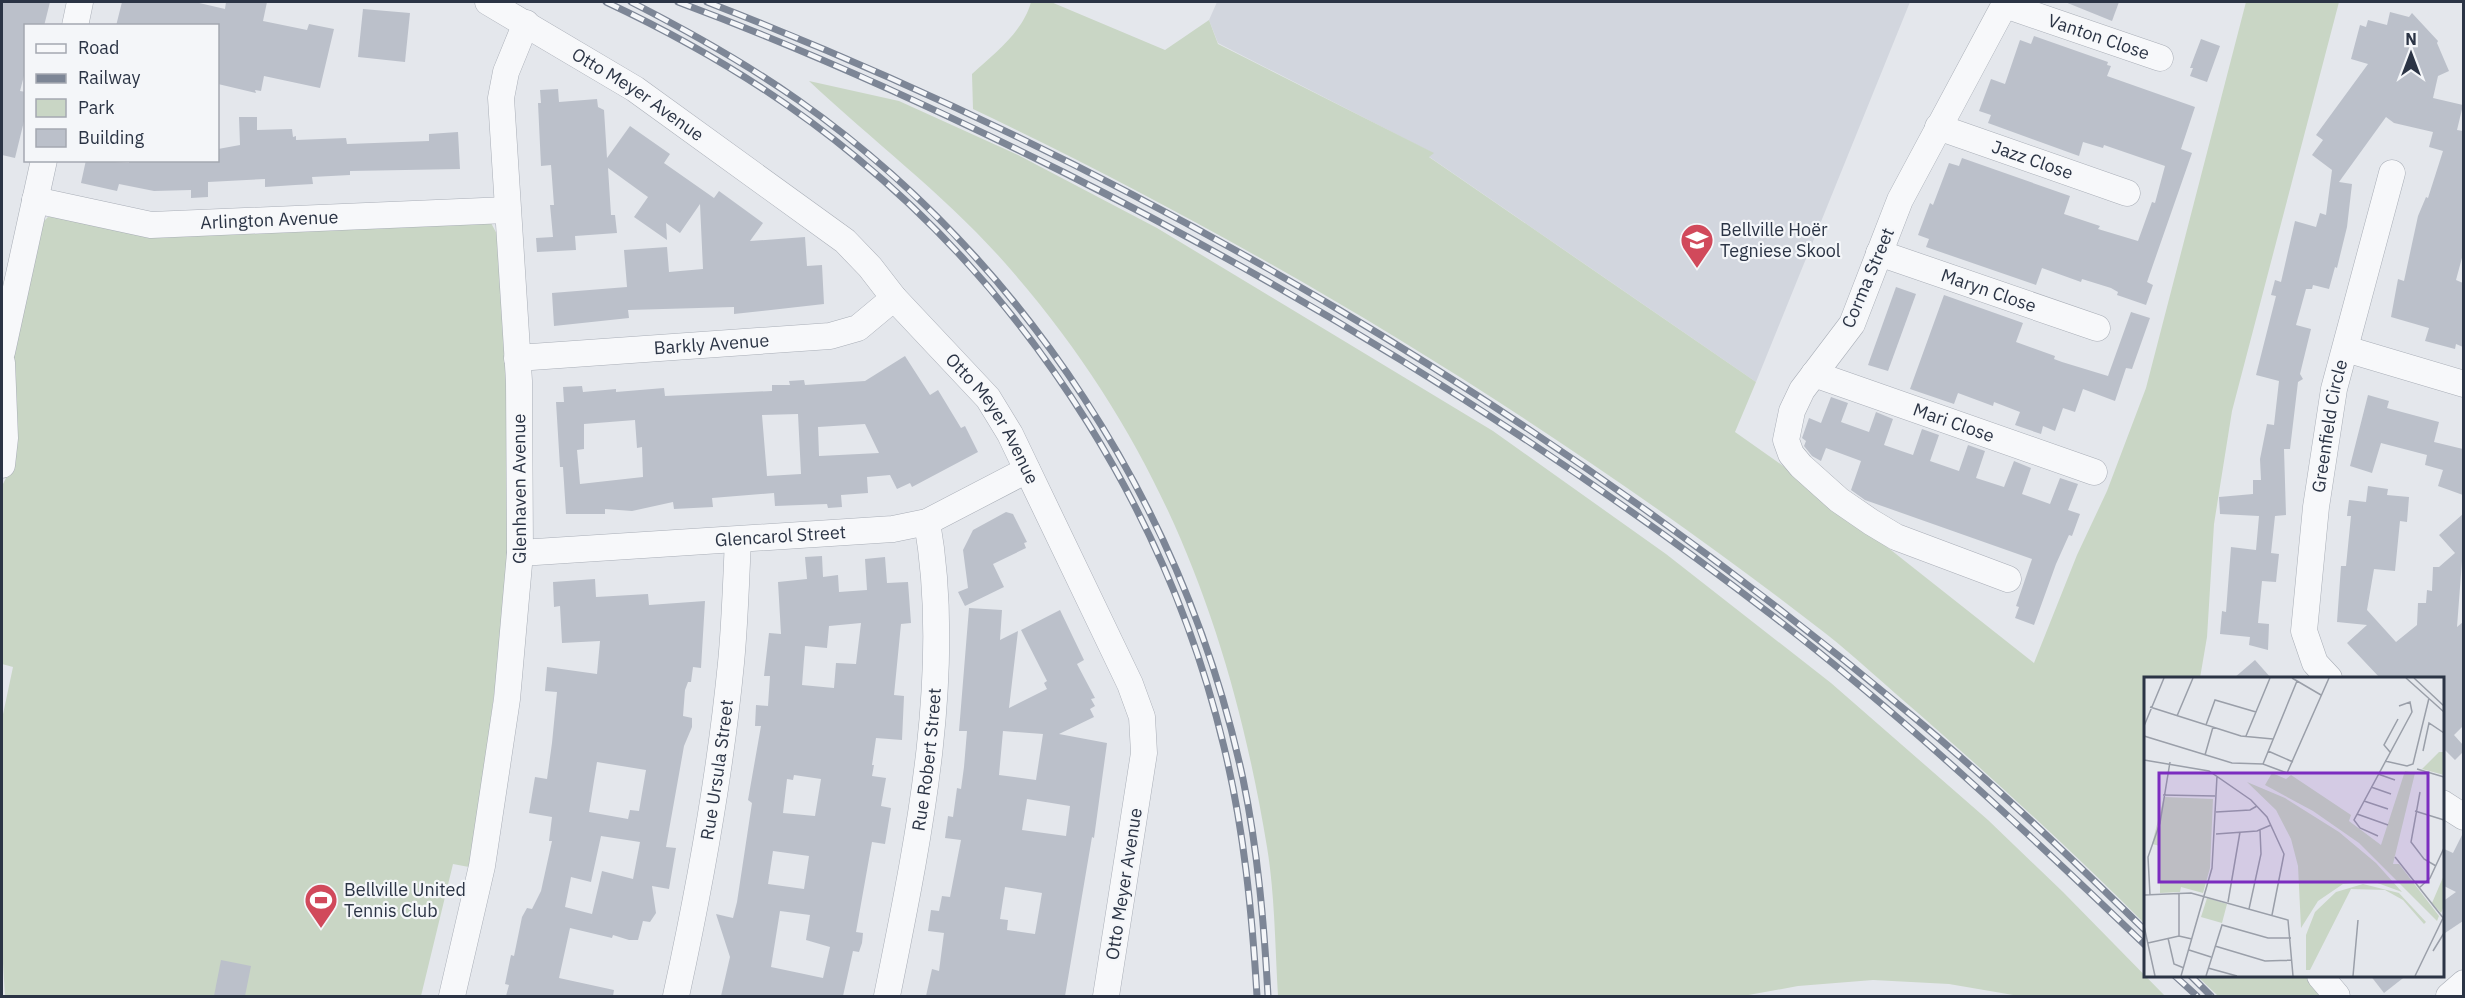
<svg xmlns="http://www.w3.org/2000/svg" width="2465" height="998" font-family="'IBM Plex Sans',sans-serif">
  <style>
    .built { fill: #d2d6de }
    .green { fill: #c9d6c5 }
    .building { fill: #bbc0ca; fill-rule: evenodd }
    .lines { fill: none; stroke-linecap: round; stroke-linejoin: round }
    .minor-casing { stroke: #a9aeb7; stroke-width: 27 }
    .minor { stroke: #f7f8fa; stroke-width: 26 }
    .rail-casing { stroke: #7d8696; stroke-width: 7 }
    .rail { stroke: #f4f6f9; stroke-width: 4.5; stroke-dasharray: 14; stroke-linecap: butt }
    .labels { text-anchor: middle; stroke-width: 4.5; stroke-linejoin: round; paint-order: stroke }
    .street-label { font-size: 18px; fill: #2b3445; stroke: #f4f6f9 }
    .poi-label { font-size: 18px; fill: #2b3445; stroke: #f4f6f9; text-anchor: start }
    .inset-road { fill: none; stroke: #9a9fa9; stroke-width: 1.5 }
    .view { fill: #7b2cbf; fill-opacity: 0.15; stroke: #7b2cbf; stroke-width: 3 }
    .inset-edge { fill: none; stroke: #2b3445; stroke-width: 3 }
  </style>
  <rect width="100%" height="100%" fill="#e4e7ec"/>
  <polygon class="built" points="1217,2 1910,2 1756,382 1428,156 1433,153 1218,43 1209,20"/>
  <g class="green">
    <path d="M1031 2H1051L1165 50 1209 20 1218 44 1434 153 1429 157 1756 382 1735 432 1796 475 2034 663 2077 555 2107 491 2146 388 2246 2H2339L2232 411 2214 524 2207 637 2200 678H2146V830L2143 832 2146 836 2145 924C2072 851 1996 781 1918 713 1887 687 1857 658 1825 633 1559 427 1277 254 973 109L972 74C994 54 1023 32 1031 2Z"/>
    <path d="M809 81 899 101 1018 155 1157 228 1493 431 1666 554 1831 683 1988 820 2063 892 2165 996H2019L1949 984 1873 980 1798 986 1743 996H1278C1275 947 1275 896 1267 847 1230 623 1157 435 1005 263 946 196 874 142 809 81Z"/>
    <path d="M48 217 491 223 498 236C504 339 511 442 507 546 503 653 485 760 469 867L453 864 421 996H5L2 947V719L13 667 2 664V486L8 474 11 360 39 226Z"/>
    <polygon points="2197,976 2309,976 2326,996 2218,996"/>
  </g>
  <g class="building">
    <polygon points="2,2 50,2 44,26 26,26 26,68 20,91 26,92 26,113 15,158 2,155"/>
    <polygon points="122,2 195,2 225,9 226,2 267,2 263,21 307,30 309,24 334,29 320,88 264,76 261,91 255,90 256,93 218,84 218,26 116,26"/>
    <polygon points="2065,2 2119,2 2112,21"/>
    <polygon points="363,9 410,13 405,62 358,57"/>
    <polygon points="2390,12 2409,17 2412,13 2438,41 2437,43 2449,71 2438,76 2433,98 2463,105 2457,130 2463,131 2463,254 2456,280 2463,283 2463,347 2456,344 2455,349 2425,341 2429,328 2391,317 2398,279 2404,281 2418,216 2426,197 2428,198 2443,151 2429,147 2433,132 2394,123 2386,117 2339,182 2352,184 2347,227 2337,268 2335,267 2329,289 2313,285 2312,289 2306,289 2296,325 2311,329 2300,374 2303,379 2298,382 2290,449 2284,449 2286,515 2275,516 2271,553 2279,554 2276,582 2262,581 2258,623 2269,624 2268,650 2249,645 2250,637 2220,634 2222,611 2226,612 2231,547 2256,550 2259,516 2220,514 2219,497 2253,494 2253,480 2261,480 2260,459 2267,424 2274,425 2279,381 2256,375 2276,296 2271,295 2275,280 2281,282 2295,221 2316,227 2320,213 2326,215 2332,170 2312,155 2323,140 2316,135 2368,64 2351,59 2360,25 2366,27 2368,20 2387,25"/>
    <polygon points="2034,36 2108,62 2107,65 2111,66 2107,76 2195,107 2181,149 2192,153 2147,282 2153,285 2146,305 2117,295 2118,292 2111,288 2082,279 2081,282 2042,268 2036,285 1926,247 1929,239 1918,235 1930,203 1933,205 1949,163 1959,166 1962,158 2070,196 2064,214 2100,226 2098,229 2138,241 2152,202 2155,203 2165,166 2104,145 2103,148 2083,142 2079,156 1988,123 1991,115 1979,111 1991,79 2005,84 2020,40 2031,44"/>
    <polygon points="2201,39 2220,46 2207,82 2190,76 2193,68 2190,68"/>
    <polygon points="558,89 559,102 597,99 598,107 604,110 607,158 630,126 670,154 664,163 714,198 719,191 763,223 750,241 805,237 807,266 822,265 824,304 734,314 734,307 628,310 629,318 554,326 552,293 627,287 624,250 667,247 669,272 703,269 700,204 680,233 666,223 667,240 634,217 648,197 608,168 611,215 615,215 617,233 575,236 576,250 537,252 536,238 553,237 550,205 554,205 551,165 541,166 538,103 541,103 540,90"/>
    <polygon points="239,117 257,117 257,130 292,129 293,137 296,136 296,140 346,138 347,144 429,141 429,134 458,132 460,169 350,171 350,175 312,177 313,184 295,185 265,187 265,179 208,182 208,197 191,198 191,190 154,191 119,184 117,191 81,183 86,160 129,163 129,160 218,160 218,149 240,145"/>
    <polygon points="1896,287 1916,294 1888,371 1868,365"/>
    <polygon points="1944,295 2023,323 2016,342 2055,356 2054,359 2062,362 2108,376 2131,312 2150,318 2132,369 2126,368 2115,401 2083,389 2075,412 2063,408 2055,431 2043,426 2041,434 2015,425 2020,412 1994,402 1993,406 1958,393 1954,404 1910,389"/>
    <path d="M905 356 930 395 938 390 961 428 965 426 978 452 912 487 910 483 897 489 890 475 867 477 868 493 841 495 842 507 828 508 827 504 775 506 774 493 712 498 713 507 674 509 673 502 632 511 605 509V514H566L563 467H560L556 402H564L563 387 582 386 583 392 616 389V392L664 388 665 396 772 391V385H790L789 381 804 380 805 385 865 381ZM798 414 801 474 767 476 762 415ZM635 420 637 448 642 447 643 477 580 484 577 450 584 449V424ZM865 424 879 453 819 456 818 427Z"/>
    <polygon points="2368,395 2389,401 2387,408 2439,422 2434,442 2463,449 2463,495 2438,486 2443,470 2425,465 2427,455 2381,443 2372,473 2350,466"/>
    <polygon points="1831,397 1848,403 1841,422 1869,432 1876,412 1893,419 1884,445 1913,455 1922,429 1939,435 1930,461 1959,471 1968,445 1985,451 1976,478 2004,487 2014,461 2031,468 2022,494 2050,504 2060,478 2078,484 2068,510 2080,514 2072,536 2069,535 2056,564 2034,625 2015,618 2019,607 2016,606 2032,559 1865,500 1851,490 1861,461 1826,448 1821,461 1812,456 1804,446 1806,441 1802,438 1809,418 1821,423"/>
    <polygon points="2368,486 2388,489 2387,495 2409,497 2407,522 2400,521 2395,571 2374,569 2367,610 2396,642 2417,625 2418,603 2426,603 2427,590 2432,591 2433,567 2439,567 2455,553 2439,535 2463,514 2463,562 2462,561 2457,627 2463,622 2463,726 2454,735 2463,745 2463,752 2455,760 2442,747 2442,678 2380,678 2347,643 2367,625 2337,622 2341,566 2346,566 2351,516 2347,516 2349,500 2366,502"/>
    <polygon points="1006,512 1013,514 1027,542 1024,543 1026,548 993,564 1004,587 965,606 958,592 968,588 963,550 973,530"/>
    <path d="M822 556 823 577 838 575 839 592 867 590 865 559 885 557 887 583 908 582 911 623 901 624 894 695 904 696 902 740 876 738 872 765H874L872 776 886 778 881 806 891 808 885 844 872 842 856 932 863 933 862 943 859 952 853 951 843 996H721L730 957 716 914 733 918 737 902 752 803 748 800 761 726H755L756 705 768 706 770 676H764L769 633 781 634 778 582 807 579 805 557ZM861 623 856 664 836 663 834 688 802 685 805 646 827 648 829 626ZM794 775 821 779 815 816 783 813 787 779 793 780ZM773 851 809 856 804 889 768 884ZM780 911 810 915 806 940 830 947 823 978 771 967Z"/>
    <path d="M595 579 596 597 648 594 649 605 705 601 701 668 693 667 691 682H688L685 690 683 716 692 718V727L684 746 666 847 676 848 669 889 652 886 656 913 650 922 643 921 638 940H629L613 935 612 938 570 928 559 978 614 990 613 996H506L509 985 505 984 511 955 514 956 522 917 527 908 532 909 541 891 552 841H549L552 817 529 813 535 777 547 779 552 743 557 692 545 691 547 667 597 674 600 641 562 643 560 606 554 607 553 582ZM597 762 646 770 639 811 630 810 628 819 589 812ZM601 836 640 842 633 879 602 871 592 914 565 907 571 877 591 882Z"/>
    <path d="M969 608 1002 610 1000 640 1018 631 1009 708 1047 689 1044 683 1047 681 1021 630 1060 610 1084 660 1077 664 1095 698 1091 699 1095 706 1090 709 1094 717 1059 734 1107 743 1094 838 1092 837 1065 996H926L932 969 939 971 944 933 928 931 931 910 939 911 942 896 950 897 961 840 945 838 948 816 953 817 957 788 961 789 964 767 967 731H959ZM1003 731 1043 734 1036 780 999 775ZM1027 799 1070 806 1066 836 1022 830ZM1005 887 1042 893 1035 934 1007 930 1008 920 1000 919Z"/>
    <polygon points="2255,660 2271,678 2234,678"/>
    <polygon points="2463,833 2463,921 2442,935 2442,902 2456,892 2442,885 2442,848 2453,853"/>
    <polygon points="221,960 251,966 245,996 214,996"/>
    <polygon points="2370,975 2407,975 2384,993"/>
  </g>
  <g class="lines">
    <defs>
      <g id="minor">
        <path id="s1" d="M488 2 635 89 845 241 870 267 894 298 988 398 1010 434 1130 684 1142 717 1144 753 1106 996"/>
        <polyline points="2006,2 1900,200 1852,324 1802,390 1792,411 1786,440 1791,454 1801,466 1839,500 1871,522 1896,537 2008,579"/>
        <path id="s2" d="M2005 5 2160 58"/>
        <polyline points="75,26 80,2"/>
        <path id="s3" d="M1938 127 2127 193"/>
        <path id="s4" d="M35 200 151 225 507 210"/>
        <path id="s5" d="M1879 253 2097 328"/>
        <polyline points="2346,349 2464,384"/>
        <polyline points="2,352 44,160"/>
        <path id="s6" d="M517 358 830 336 858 328 894 298"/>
        <polyline points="2,363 5,438 2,465"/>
        <path id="s7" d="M1814 374 2094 472"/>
        <path id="s8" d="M520 553 893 529 927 522 1027 470"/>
        <path id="s9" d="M2329 678 2315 663 2304 631 2316 507 2334 389 2392 173"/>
        <polyline points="2442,803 2464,817"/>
        <polyline points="2320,976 2337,996"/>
        <path id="s10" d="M452 996 482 866 507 699 520 553 519 381 501 98 506 72 526 23"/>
        <path id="s11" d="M676 996C700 886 720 776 731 663 735 622 736 581 738 540"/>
        <path id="s12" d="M887 996C917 846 954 674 927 522"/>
        <polyline points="2449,996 2464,983"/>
      </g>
    </defs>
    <use href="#minor" class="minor-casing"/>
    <use href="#minor" class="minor"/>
    <defs>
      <g id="rail">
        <path d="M606 2C694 43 781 95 857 158 1037 306 1170 520 1224 747 1244 829 1252 913 1257 996"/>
        <path d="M631 2C688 31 745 63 798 100 1025 260 1185 508 1243 779 1258 851 1264 924 1268 996"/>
        <path d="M678 2C810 51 939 110 1065 173 1313 298 1549 444 1769 613 1902 715 2025 830 2146 946"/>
        <path d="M707 2C1144 171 1550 414 1910 714 1992 782 2069 856 2146 931"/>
        <polyline points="2175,976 2197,996"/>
        <polyline points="2191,976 2211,996"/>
      </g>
    </defs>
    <use href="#rail" class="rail-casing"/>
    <use href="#rail" class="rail"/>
  </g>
  <defs>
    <symbol id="school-pin" viewBox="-11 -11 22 30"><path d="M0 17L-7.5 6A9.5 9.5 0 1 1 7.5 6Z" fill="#d1495b" stroke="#f4f6f9"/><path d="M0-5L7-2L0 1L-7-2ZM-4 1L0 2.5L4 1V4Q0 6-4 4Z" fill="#fff"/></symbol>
    <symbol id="stadium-pin" viewBox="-11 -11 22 30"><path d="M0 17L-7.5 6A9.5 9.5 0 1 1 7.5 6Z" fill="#d1495b" stroke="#f4f6f9"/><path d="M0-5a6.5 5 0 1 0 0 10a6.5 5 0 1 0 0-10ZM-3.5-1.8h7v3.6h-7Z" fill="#fff"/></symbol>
  </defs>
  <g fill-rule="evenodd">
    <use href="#school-pin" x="1678" y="221" width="38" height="52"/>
    <use href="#stadium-pin" x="302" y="881" width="38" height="52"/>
  </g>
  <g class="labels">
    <g class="street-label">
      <text dy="6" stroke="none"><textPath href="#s2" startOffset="99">Vanton Close</textPath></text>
      <text dy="6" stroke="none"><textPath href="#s1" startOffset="176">Otto Meyer Avenue</textPath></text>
      <text dy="6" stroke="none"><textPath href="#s3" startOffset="100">Jazz Close</textPath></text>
      <text dy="6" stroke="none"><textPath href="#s4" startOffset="237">Arlington Avenue</textPath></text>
      <text transform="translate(1868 278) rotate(-67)" y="6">Corma Street</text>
      <text dy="6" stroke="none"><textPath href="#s5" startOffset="116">Maryn Close</textPath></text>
      <text dy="6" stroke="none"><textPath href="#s6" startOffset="195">Barkly Avenue</textPath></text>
      <text dy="6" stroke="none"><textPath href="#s1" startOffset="662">Otto Meyer Avenue</textPath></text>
      <text dy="6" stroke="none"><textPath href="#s7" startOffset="148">Mari Close</textPath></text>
      <text dy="6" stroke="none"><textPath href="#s9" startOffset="261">Greenfield Circle</textPath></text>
      <text dy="6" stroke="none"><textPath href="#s10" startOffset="513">Glenhaven Avenue</textPath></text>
      <text dy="6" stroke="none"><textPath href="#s8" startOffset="261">Glencarol Street</textPath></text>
      <text dy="6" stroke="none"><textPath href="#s12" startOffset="240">Rue Robert Street</textPath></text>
      <text dy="6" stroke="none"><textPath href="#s11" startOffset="230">Rue Ursula Street</textPath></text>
      <text transform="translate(1124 884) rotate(-81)" y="6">Otto Meyer Avenue</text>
    </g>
    <g class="poi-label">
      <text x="1720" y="236">Bellville Hoër<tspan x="1720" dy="21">Tegniese Skool</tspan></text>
      <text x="344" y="896">Bellville United<tspan x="344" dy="21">Tennis Club</tspan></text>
    </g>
  </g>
  <g transform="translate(2144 677)">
    <rect width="300" height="300" fill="#e4e7ec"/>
    <path d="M295 75H300V98L278 92ZM261 94 271 96 249 187H255L295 239 293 244 215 166 169 134 121 108 128 96 142 102 147 98 207 138 205 144 237 168ZM103 105 141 121 195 155 232 186 258 215 228 204 199 207 174 224 157 251 154 189 147 162 132 133ZM20 120 69 122 66 191 59 216 37 210 36 215 16 216V169L8 167ZM300 198V229L297 236 288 226ZM219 207 255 216 282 245 280 247 259 223 241 213 207 212 166 293H162V258L171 235 192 215ZM63 221 83 227 78 246 57 240Z" fill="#c9d6c5"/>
    <path class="inset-road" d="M148 1 177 18M262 1 300 35M270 1 300 29M6 30 97 59 129 62M33 39 49 1M62 48 71 23 112 35M0 49 20 1M0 59 88 86 119 87 143 96 185 1M102 59 126 1M124 74 149 85M279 74 285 46 300 56M246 75 240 68 254 42M61 78 69 50M0 83 65 94 107 123 123 140 140 177 128 238M241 84 263 89 269 87 285 21M119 87 153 4M273 92 300 100M234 97 251 103M227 110 247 117M276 115 267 165 280 182 292 189M19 118 71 119M220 124 244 132M271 134 300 143M72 135 106 133 113 129M213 137 244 148M72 157 113 154 127 148M234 159 216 151 210 143 268 35 266 25 255 29M251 180 300 242M275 211 286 201 300 171M0 218 47 216 144 243 149 299M6 218 4 180 16 146 26 85M84 225 96 155M105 232 117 177 116 153M0 249 11 299M35 259V216M24 261 30 287 40 291M4 266 35 259 48 262M71 269 121 284 148 283M45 273 67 280M289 274 300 256M64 291 93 299M37 299 68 191 73 99M62 299 78 248 124 261H147M209 299 214 243M271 299 300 239"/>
    <path class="view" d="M15 96H284V205H15Z"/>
    <rect width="300" height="300" class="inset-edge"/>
  </g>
  <rect width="2465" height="998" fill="none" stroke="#2b3445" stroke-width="6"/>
  <rect x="24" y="24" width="195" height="138" fill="#f4f6f9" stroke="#a4a8b1" stroke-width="1.5"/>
  <rect x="36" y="44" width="30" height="9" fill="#f7f8fa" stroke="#a4a8b1" stroke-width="1.5"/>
  <text x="78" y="54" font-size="18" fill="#2b3445">Road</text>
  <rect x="36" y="74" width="30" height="9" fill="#7d8696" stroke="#a4a8b1" stroke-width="1.5"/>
  <text x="78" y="84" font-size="18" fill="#2b3445">Railway</text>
  <rect x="36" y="99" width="30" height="18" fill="#c9d6c5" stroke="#a4a8b1" stroke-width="1.5"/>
  <text x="78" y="114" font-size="18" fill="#2b3445">Park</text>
  <rect x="36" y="129" width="30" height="18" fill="#bbc0ca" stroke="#a4a8b1" stroke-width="1.5"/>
  <text x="78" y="144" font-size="18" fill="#2b3445">Building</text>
  <g transform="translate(2411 54)" stroke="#f4f6f9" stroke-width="4.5" paint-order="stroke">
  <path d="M0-4.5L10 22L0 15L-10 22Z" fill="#2b3445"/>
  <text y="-9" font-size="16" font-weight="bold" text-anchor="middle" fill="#2b3445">N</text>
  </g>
</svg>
